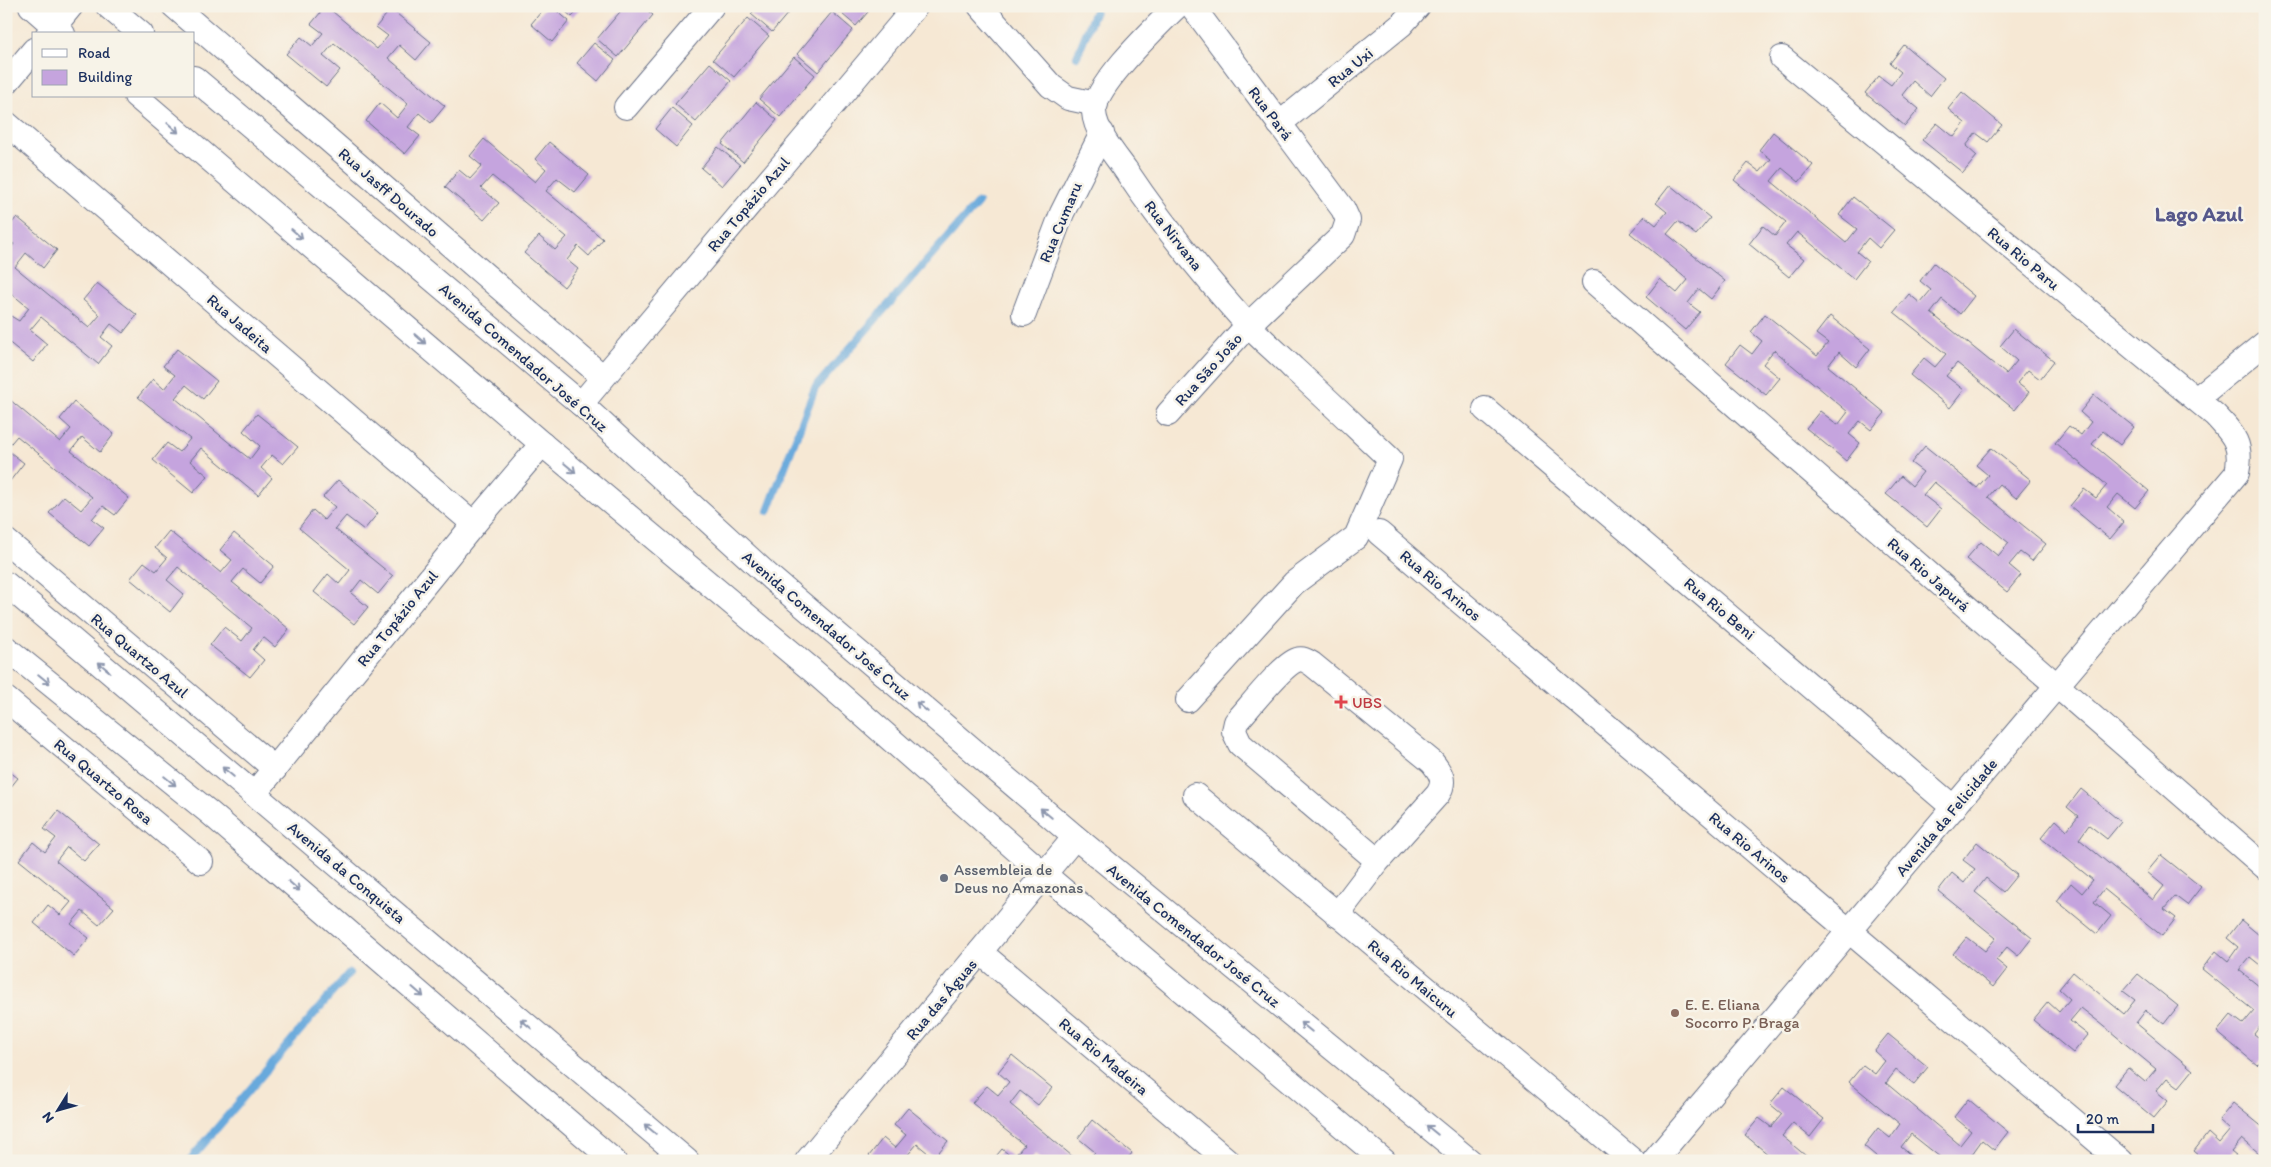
<svg xmlns="http://www.w3.org/2000/svg" width="2271" height="1167" font-family="Itim,sans-serif">
  <style>
    .lines { fill: none; stroke-linecap: round; stroke-linejoin: round }
    .stream { stroke: #67a9dc; stroke-width: 8 }
    .building { fill: #c5a4de }
    .minor-casing { stroke: #687087; stroke-width: 26 }
    .minor { stroke: #fff; stroke-width: 24 }
    .oneway { stroke: #8d97ae }
    .health-dot { fill: #e0444e; stroke: #f7f3e8; stroke-width: 2 }
    .worship-dot { fill: #6b7280; stroke: #f7f3e8; stroke-width: 2 }
    .education-dot { fill: #8d6e63; stroke: #f7f3e8; stroke-width: 2 }
    .labels { text-anchor: middle; stroke-width: 5; stroke-linejoin: round; paint-order: stroke }
    .street-label { font-size: 16px; fill: #1b2f5e; stroke: #f7f3e8 }
    .health-label { font-size: 16px; fill: #be3a42; stroke: #f7f3e8; text-anchor: start }
    .worship-label { font-size: 16px; fill: #5b616d; stroke: #f7f3e8; text-anchor: start }
    .education-label { font-size: 16px; fill: #785e54; stroke: #f7f3e8; text-anchor: start }
    .district-label { font-size: 21px; font-weight: bold; fill: #56588b; stroke: #f7f3e8 }
  </style>
  <rect width="100%" height="100%" fill="#f7f3e8"/>
  <filter id="ink" filterUnits="userSpaceOnUse"><feTurbulence type="fractalNoise" baseFrequency=".02" numOctaves="2"/><feDisplacementMap in="SourceGraphic" scale="10" xChannelSelector="R" yChannelSelector="G"/><feConvolveMatrix kernelMatrix="1 2 1 2 8 2 1 2 1" color-interpolation-filters="sRGB"/></filter>
  <filter id="wash" filterUnits="userSpaceOnUse"><feTurbulence type="fractalNoise" baseFrequency=".0096" numOctaves="4" result="noise"/><feDisplacementMap in="SourceGraphic" scale="20" xChannelSelector="R" yChannelSelector="G"/><feGaussianBlur stdDeviation="1.12" result="paint"/><feColorMatrix in="noise" values="0 0 0 0 0 0 0 0 0 0 0 0 0 0 0 0 0 1.4 0 .05"/><feComposite in="paint" operator="in"/></filter>
  <g filter="url(#wash)">
    <rect width="100%" height="100%" fill="#f6e8d4"/>
    <g class="lines">
      <g class="stream">
        <polyline points="1077,56 1097,6"/>
        <polyline points="768,511 815,388 978,203"/>
        <polyline points="189,1161 349,973"/>
      </g>
    </g>
    <g id="blocks">
      <g class="building">
        <polygon points="326,6 377,49 388,36 376,27 391,9 431,42 416,60 399,45 388,58 445,106 431,123 419,113 408,127 420,136 405,154 366,121 380,103 397,118 408,104 334,43 323,56 340,70 326,87 286,54 301,37 312,46 323,33 311,24"/>
        <polygon points="546,6 551,6 569,21 552,42 531,24"/>
        <polygon points="559,6 582,6 572,17"/>
        <polygon points="625,6 642,6 653,15 618,57 597,39"/>
        <polygon points="758,6 794,6 772,32 751,14"/>
        <polygon points="837,6 873,6 856,26 835,8"/>
        <polygon points="832,12 853,30 818,72 797,54"/>
        <polygon points="748,18 769,36 734,77 713,59"/>
        <polygon points="594,43 615,60 598,81 577,63"/>
        <polygon points="1904,45 1944,78 1930,96 1913,81 1902,95 1919,109 1905,126 1865,93 1879,76 1891,85 1901,72 1890,63"/>
        <polygon points="794,57 815,75 780,117 759,99"/>
        <polygon points="710,63 731,81 696,122 675,104"/>
        <polygon points="1962,92 2002,125 1988,142 1976,133 1966,146 1977,156 1963,173 1922,140 1937,123 1954,137 1965,123 1948,109"/>
        <polygon points="756,102 777,120 743,162 722,144"/>
        <polygon points="672,108 693,126 676,147 655,129"/>
        <polygon points="1773,132 1813,165 1799,182 1782,168 1771,181 1846,243 1857,229 1839,215 1853,197 1894,230 1879,248 1868,238 1857,252 1868,261 1854,279 1797,232 1786,245 1804,259 1789,277 1749,244 1763,226 1775,236 1786,222 1734,180 1748,163 1760,172 1771,159 1759,150"/>
        <polygon points="484,139 535,182 546,169 535,159 549,142 589,175 575,192 557,178 546,191 603,239 589,256 578,246 567,260 578,269 564,287 524,253 539,236 555,250 567,237 492,176 481,188 499,203 484,220 445,187 459,170 470,179 482,166 470,156"/>
        <polygon points="718,147 740,165 722,186 701,168"/>
        <polygon points="1670,185 1710,218 1696,235 1678,221 1667,234 1725,281 1711,299 1699,289 1688,303 1700,312 1685,330 1646,297 1660,279 1677,293 1688,280 1630,233 1645,216 1656,225 1667,212 1656,203"/>
        <polygon points="17,217 57,250 43,268 26,253 15,267 89,328 100,315 83,300 97,283 137,315 123,333 111,324 101,337 112,346 98,364 41,317 30,330 47,344 33,362 6,340 6,313 19,321 29,308 6,289 6,254 14,244 6,237 6,230"/>
        <polygon points="1934,263 1974,296 1960,314 1942,299 1931,313 2006,374 2017,361 2000,346 2014,329 2054,361 2040,379 2028,370 2017,383 2029,392 2015,410 1957,363 1946,376 1964,390 1950,408 1910,375 1924,358 1935,367 1946,354 1894,312 1909,294 1920,303 1931,290 1920,281"/>
        <polygon points="1765,314 1817,356 1828,343 1816,334 1830,316 1870,349 1856,367 1839,352 1828,366 1885,413 1871,430 1860,421 1849,434 1860,443 1846,461 1806,428 1820,411 1838,425 1848,412 1774,350 1763,364 1780,378 1766,395 1726,363 1740,345 1752,354 1762,341 1751,332"/>
        <polygon points="177,349 217,381 203,399 186,385 175,398 232,445 250,459 260,446 243,431 257,414 298,447 283,464 272,455 261,468 272,478 258,495 201,448 190,461 208,476 193,493 153,460 167,443 179,452 190,439 138,397 153,379 164,389 175,375 163,366"/>
        <polygon points="2094,395 2134,427 2120,445 2103,431 2092,444 2149,491 2135,508 2118,494 2107,507 2124,522 2110,539 2070,506 2084,489 2096,498 2107,485 2055,443 2069,426 2081,435 2091,422 2080,412"/>
        <polygon points="9,399 60,442 71,429 60,419 74,402 114,434 100,452 82,437 71,451 129,498 115,515 103,506 92,519 104,528 89,546 49,513 64,496 81,510 92,497 17,436 6,449 24,463 10,481 6,478 6,403"/>
        <polygon points="1925,446 1977,488 1988,475 1976,465 1991,448 2031,480 2016,498 1999,484 1988,497 2046,544 2032,561 2020,552 2009,565 2021,575 2007,592 1966,559 1981,542 1998,556 2009,543 1934,482 1923,495 1941,509 1927,527 1886,494 1901,476 1912,486 1923,472 1911,463"/>
        <polygon points="338,480 378,513 364,530 346,516 335,529 393,576 378,594 361,580 351,593 368,607 354,624 314,592 328,574 339,584 350,570 299,528 313,510 324,520 335,507 323,497"/>
        <polygon points="169,531 221,573 232,560 220,550 234,533 274,566 260,583 243,569 232,582 289,629 275,647 263,637 253,650 264,660 250,677 210,645 224,627 242,641 252,628 195,581 178,567 167,580 184,594 170,612 130,579 144,562 156,571 167,558 155,548"/>
        <polygon points="6,769 18,778 6,793"/>
        <polygon points="2081,789 2121,822 2107,839 2089,825 2079,839 2136,886 2153,900 2164,886 2147,872 2161,855 2201,887 2187,905 2175,896 2164,909 2176,918 2162,936 2104,889 2094,902 2111,916 2097,934 2057,901 2071,883 2082,893 2093,880 2041,838 2056,820 2067,830 2078,816 2067,807"/>
        <polygon points="58,811 99,844 84,861 67,847 56,861 114,908 99,925 82,911 71,924 89,938 74,956 34,923 48,905 60,915 71,902 19,860 33,842 45,852 56,838 44,829"/>
        <polygon points="1977,842 2017,875 2003,892 1986,878 1975,892 2032,938 2018,956 2007,947 1996,960 2007,969 1993,987 1953,954 1967,937 1985,951 1996,938 1938,891 1952,873 1964,883 1975,869 1963,860"/>
        <polygon points="2241,920 2265,940 2265,969 2250,957 2239,970 2265,991 2265,1020 2254,1034 2265,1042 2265,1056 2257,1065 2217,1032 2231,1015 2243,1024 2254,1011 2202,969 2216,951 2228,961 2238,947 2227,938"/>
        <polygon points="2073,972 2124,1014 2135,1000 2123,991 2138,974 2178,1006 2164,1024 2146,1010 2136,1023 2193,1070 2179,1087 2167,1078 2156,1091 2168,1101 2154,1118 2114,1085 2128,1068 2145,1082 2156,1069 2099,1022 2081,1008 2070,1021 2088,1035 2073,1053 2033,1020 2048,1002 2059,1012 2070,999 2059,989"/>
        <polygon points="1888,1034 1928,1067 1914,1084 1896,1070 1886,1083 1960,1145 1971,1131 1954,1117 1968,1099 2008,1132 1994,1150 1982,1140 1972,1154 1980,1161 1945,1161 1911,1134 1901,1147 1918,1161 1882,1161 1864,1146 1878,1128 1890,1138 1900,1124 1849,1082 1863,1065 1875,1074 1885,1061 1874,1051"/>
        <polygon points="1012,1055 1052,1088 1038,1105 1020,1091 1010,1104 1078,1161 1043,1161 1035,1154 1030,1161 992,1161 1002,1149 1013,1158 1024,1145 972,1103 987,1086 998,1095 1009,1082 998,1072"/>
        <polygon points="1784,1087 1824,1119 1810,1137 1793,1123 1782,1136 1812,1161 1776,1161 1745,1135 1759,1118 1771,1127 1782,1114 1770,1104"/>
        <polygon points="2233,1103 2265,1129 2265,1158 2242,1139 2231,1152 2242,1161 2206,1161 2194,1151 2208,1133 2219,1143 2230,1130 2219,1120"/>
        <polygon points="908,1108 948,1141 934,1158 917,1144 906,1157 910,1161 874,1161 869,1156 883,1138 895,1148 906,1135 894,1125"/>
        <polygon points="1092,1120 1132,1153 1126,1161 1088,1161 1095,1152 1078,1138"/>
      </g>
    </g>
  </g>
  <g filter="url(#ink)">
    <use href="#blocks" fill-opacity="0" stroke="#687087" stroke-width="1"/>
    <g class="lines">
      <defs>
        <g id="minor">
          <polyline points="31,6 63,34"/>
          <polyline points="108,6 141,34"/>
          <polyline points="174,6 603,377"/>
          <polyline points="980,6 1051,86 1068,98 1096,104"/>
          <path d="M1177 6C1158 25 1094 85 1094 112 1095 131 1114 154 1125 169 1161 223 1203 275 1247 324 1261 339 1278 353 1293 368 1326 398 1358 429 1390 459L1356 537 1294 583 1188 700"/>
          <polyline points="48,34 71,6"/>
          <polyline points="194,78 581,404 771,578 1075,837 1470,1161"/>
          <polyline points="6,83 34,50"/>
          <polyline points="136,96 542,444 812,670 1045,875 1384,1161"/>
          <polyline points="626,107 712,6"/>
          <polyline points="6,123 474,524"/>
          <polyline points="1279,124 1401,25 1418,6"/>
          <polyline points="1594,282 2265,867"/>
          <polyline points="1024,314 1062,213 1102,133"/>
          <polyline points="2196,399 2265,343"/>
          <polyline points="581,404 916,6"/>
          <polyline points="1485,409 1954,808"/>
          <polyline points="1168,414 1248,325 1343,235 1348,220 1343,209 1192,6"/>
          <polyline points="1379,533 2121,1161"/>
          <polyline points="6,541 275,769"/>
          <polyline points="6,584 687,1161"/>
          <polyline points="6,648 210,813 614,1161"/>
          <polyline points="6,699 201,862"/>
          <polyline points="254,794 474,524 542,444"/>
          <polyline points="1195,795 1633,1161"/>
          <path d="M1337 915 1378 861 1240 744 1234 731 1236 722C1248 709 1283 664 1297 660 1303 658 1307 661 1312 664L1432 762C1441 773 1446 781 1438 794L1378 861"/>
          <polyline points="980,952 1228,1161"/>
          <polyline points="807,1161 1075,837"/>
          <path d="M1654 1161 2237 473C2243 445 2234 435 2215 415L1782 58"/>
        </g>
      </defs>
      <use href="#minor" class="minor-casing"/>
      <use href="#minor" class="minor"/>
    </g>
    <defs><path id="oneway-shaft" d="M-6 0H5M1.5-3L5.5 0L1.5 3" fill="none" stroke-width="1.6" stroke-linecap="round" stroke-linejoin="round" transform="scale(1.25)"/></defs>
    <g class="oneway">
      <use href="#oneway-shaft" transform="translate(173 128) rotate(41)"/>
      <use href="#oneway-shaft" transform="translate(297 234) rotate(41)"/>
      <use href="#oneway-shaft" transform="translate(420 339) rotate(41)"/>
      <use href="#oneway-shaft" transform="translate(570 468) rotate(40)"/>
      <use href="#oneway-shaft" transform="translate(104 667) rotate(-140)"/>
      <use href="#oneway-shaft" transform="translate(44 679) rotate(39)"/>
      <use href="#oneway-shaft" transform="translate(922 707) rotate(-140)"/>
      <use href="#oneway-shaft" transform="translate(228 772) rotate(-140)"/>
      <use href="#oneway-shaft" transform="translate(170 781) rotate(39)"/>
      <use href="#oneway-shaft" transform="translate(1046 813) rotate(-140)"/>
      <use href="#oneway-shaft" transform="translate(294 886) rotate(41)"/>
      <use href="#oneway-shaft" transform="translate(418 992) rotate(41)"/>
      <use href="#oneway-shaft" transform="translate(526 1024) rotate(-140)"/>
      <use href="#oneway-shaft" transform="translate(1306 1027) rotate(-141)"/>
      <use href="#oneway-shaft" transform="translate(650 1129) rotate(-140)"/>
      <use href="#oneway-shaft" transform="translate(1432 1130) rotate(-141)"/>
    </g>
  </g>
  <path class="health-dot" d="M1338.5 694.5h5v5h5v5h-5v5h-5v-5h-5v-5h5z"/>
  <circle class="worship-dot" cx="944" cy="878" r="5"/>
  <circle class="education-dot" cx="1675" cy="1013" r="5"/>
  <g class="labels">
    <g class="street-label">
      <text transform="translate(1350 67) rotate(-39)" y="6">Rua Uxi</text>
      <text transform="translate(1271 113) rotate(53)" y="6">Rua Pará</text>
      <text transform="translate(389 192) rotate(41)" y="6">Rua Jasff Dourado</text>
      <text transform="translate(748 204) rotate(-50)" y="6">Rua Topázio Azul</text>
      <text transform="translate(1060 222) rotate(-67)" y="6">Rua Cumaru</text>
      <text transform="translate(1174 235) rotate(52)" y="6">Rua Nirvana</text>
      <text transform="translate(2024 258) rotate(40)" y="6">Rua Rio Paru</text>
      <text transform="translate(240 323) rotate(41)" y="6">Rua Jadeita</text>
      <text transform="translate(524 357) rotate(41)" y="6">Avenida Comendador José Cruz</text>
      <text transform="translate(1208 369) rotate(-48)" y="6">Rua São João</text>
      <text transform="translate(1929 574) rotate(41)" y="6">Rua Rio Japurá</text>
      <text transform="translate(1441 585) rotate(40)" y="6">Rua Rio Arinos</text>
      <text transform="translate(1720 608) rotate(40)" y="6">Rua Rio Beni</text>
      <text transform="translate(397 618) rotate(-51)" y="6">Rua Topázio Azul</text>
      <text transform="translate(827 625) rotate(41)" y="6">Avenida Comendador José Cruz</text>
      <text transform="translate(140 655) rotate(40)" y="6">Rua Quartzo Azul</text>
      <text transform="translate(104 781) rotate(40)" y="6">Rua Quartzo Rosa</text>
      <text transform="translate(1946 817) rotate(-50)" y="6">Avenida da Felicidade</text>
      <text transform="translate(1750 847) rotate(40)" y="6">Rua Rio Arinos</text>
      <text transform="translate(347 872) rotate(40)" y="6">Avenida da Conquista</text>
      <text transform="translate(1194 935) rotate(39)" y="6">Avenida Comendador José Cruz</text>
      <text transform="translate(1413 978) rotate(40)" y="6">Rua Rio Maicuru</text>
      <text transform="translate(941 999) rotate(-50)" y="6">Rua das Águas</text>
      <text transform="translate(1104 1056) rotate(40)" y="6">Rua Rio Madeira</text>
    </g>
    <g class="health-label">
      <text x="1352" y="708">UBS</text>
    </g>
    <g class="worship-label">
      <text x="954" y="875">Assembleia de<tspan x="954" dy="18">Deus no Amazonas</tspan></text>
    </g>
    <g class="education-label">
      <text x="1685" y="1010">E. E. Eliana<tspan x="1685" dy="18">Socorro P. Braga</tspan></text>
    </g>
    <g class="district-label">
      <text x="2199" y="221">Lago Azul</text>
    </g>
  </g>
  <rect width="2271" height="1167" fill="none" stroke="#f7f3e8" stroke-width="25"/>
  <rect x="32" y="32" width="162" height="65" fill="#f7f3e8" stroke="#9fa5b1"/>
  <rect x="42" y="49" width="25" height="8" fill="#ffffff" stroke="#9fa5b1"/>
  <text x="78" y="58" font-size="15" fill="#1b2f5e">Road</text>
  <rect x="42" y="70" width="25" height="15" fill="#c5a4de" stroke="#9fa5b1"/>
  <text x="78" y="82" font-size="15" fill="#1b2f5e">Building</text>
  <g transform="translate(58 1110) rotate(233)" stroke="#f7f3e8" stroke-width="4" paint-order="stroke">
  <path d="M0-4L9 19L0 12L-9 19Z" fill="#1b2f5e"/>
  <text y="-8" font-size="14" font-weight="bold" text-anchor="middle" fill="#1b2f5e">N</text>
  </g>
  <path d="M2078 1124v8h75v-8" fill="none" stroke="#1b2f5e" stroke-width="2.5"/>
  <text x="2086" y="1124" font-size="15" fill="#1b2f5e" stroke="#f7f3e8" stroke-width="4" paint-order="stroke">20 m</text>
</svg>
